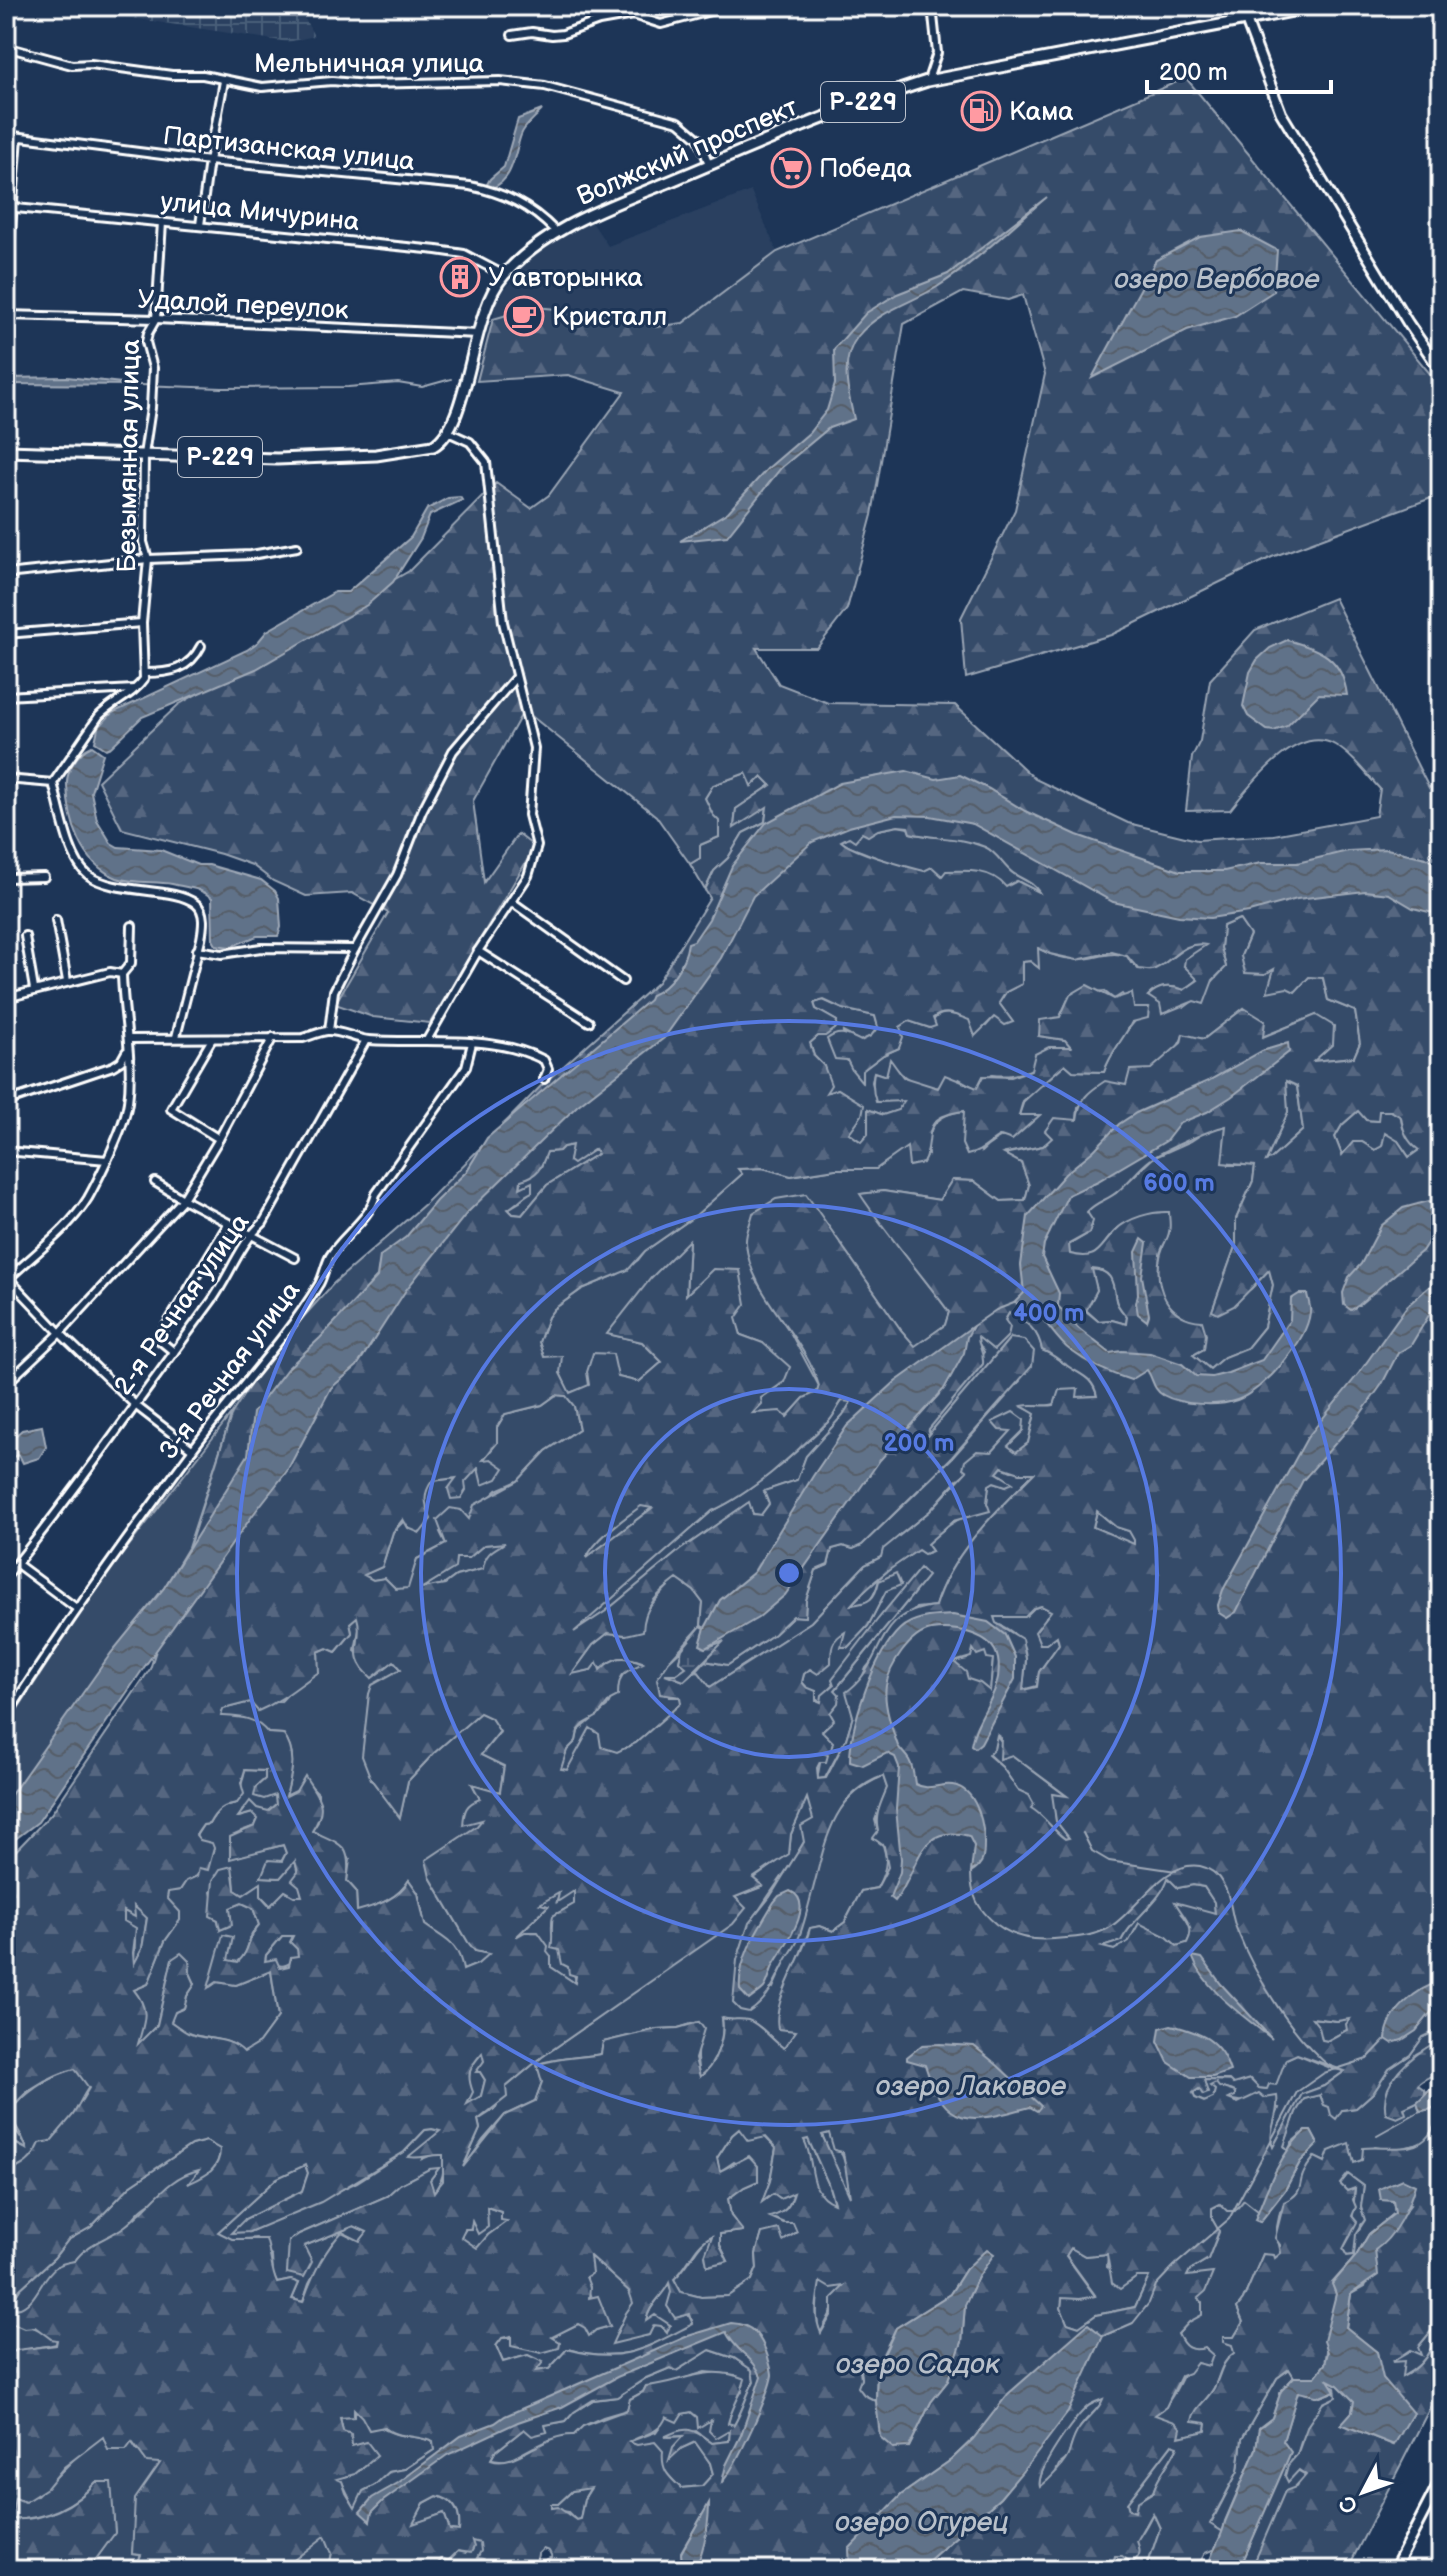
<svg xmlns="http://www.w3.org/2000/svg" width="1447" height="2576" font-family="'Balsamiq Sans',sans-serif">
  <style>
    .built { fill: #2a4161 }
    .industrial { fill: url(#industrial-grid) }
    .grass { fill: #364b69; stroke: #9aa5b4; stroke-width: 2 }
    .forest { fill: url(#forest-firs); stroke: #9aa5b4; stroke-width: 2; fill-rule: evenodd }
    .wetland { fill: url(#wetland-marsh); stroke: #9aa5b4; stroke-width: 2 }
    .water { fill: url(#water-waves); stroke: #a0aab8; stroke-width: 2 }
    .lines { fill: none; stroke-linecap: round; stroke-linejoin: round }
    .stream { stroke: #a0aab8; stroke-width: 2 }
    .street-casing { stroke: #fff; stroke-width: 12 }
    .secondary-casing { stroke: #fff; stroke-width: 14 }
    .primary-casing { stroke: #fff; stroke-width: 15 }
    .street { stroke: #1d3557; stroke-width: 6 }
    .secondary { stroke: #1d3557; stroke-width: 8 }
    .primary { stroke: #1d3557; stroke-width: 9 }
    .ring { fill: none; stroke: #567ae2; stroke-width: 4 }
    .labels { text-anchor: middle; stroke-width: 6; stroke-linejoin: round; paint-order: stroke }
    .shield { fill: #1d3557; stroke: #bbc2cd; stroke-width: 2 }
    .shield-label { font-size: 24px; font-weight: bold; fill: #fff }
    .street-label { font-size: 26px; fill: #fff; stroke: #1d3557 }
    .poi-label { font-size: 26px; fill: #fff; stroke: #1d3557; text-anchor: start }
    .water-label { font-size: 28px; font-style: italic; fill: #b8c0ca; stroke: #1d3557 }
    .centre { fill: #567ae2; stroke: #1d3557; stroke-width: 4 }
    .ring-label { font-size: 24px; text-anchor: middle; font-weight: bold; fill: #567ae2; stroke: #1d3557; stroke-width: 6; stroke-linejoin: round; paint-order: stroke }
  </style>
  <defs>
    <pattern id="industrial-grid" width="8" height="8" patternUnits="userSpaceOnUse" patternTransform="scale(2)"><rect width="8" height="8" fill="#2a4161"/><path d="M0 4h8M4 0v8" fill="none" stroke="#4a5e79"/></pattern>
    <pattern id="forest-firs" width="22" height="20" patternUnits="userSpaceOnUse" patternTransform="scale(2)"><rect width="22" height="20" fill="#364b69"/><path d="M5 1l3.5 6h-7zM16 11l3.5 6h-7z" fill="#546680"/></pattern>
    <pattern id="wetland-marsh" width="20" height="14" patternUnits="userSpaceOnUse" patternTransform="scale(2)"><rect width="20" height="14" fill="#364b69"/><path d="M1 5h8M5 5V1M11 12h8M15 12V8" fill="none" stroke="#546680"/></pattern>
    <pattern id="water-waves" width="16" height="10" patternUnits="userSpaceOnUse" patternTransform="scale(2)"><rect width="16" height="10" fill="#617289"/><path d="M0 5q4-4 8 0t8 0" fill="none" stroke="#555d67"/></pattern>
  </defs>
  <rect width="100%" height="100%" fill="#1d3557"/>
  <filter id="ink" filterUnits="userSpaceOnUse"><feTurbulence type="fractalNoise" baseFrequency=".0125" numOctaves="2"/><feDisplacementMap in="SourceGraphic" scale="16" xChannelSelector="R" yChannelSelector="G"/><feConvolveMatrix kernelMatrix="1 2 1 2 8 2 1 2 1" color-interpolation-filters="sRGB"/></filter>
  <g filter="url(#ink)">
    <polygon class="built" points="751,191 777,252 683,323 656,327 612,314 535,307 493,319 496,302 521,268 537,252 569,232 592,222 608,246"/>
    <polygon class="industrial" points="53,6 298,6 314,36 288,42"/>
    <g class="grass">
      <polygon points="746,773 751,786 763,776 771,785 736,809 734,826 767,806 765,822 743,833 728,858 714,871 705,890 690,864 700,858 700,845 719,837 705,798 713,785"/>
      <path d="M898 826 908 828 910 833C935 839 962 836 986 847 998 852 1003 867 1014 874 1024 881 1033 881 1039 893L1017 881 1006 888C958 879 908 872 863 852 855 848 847 848 841 841L849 837H859L862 833Z"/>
      <path d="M1239 919 1250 935 1241 956 1275 968 1323 978 1328 1000 1355 1011 1360 1043 1354 1057 1312 1061 1316 1015 1262 1037 1244 1008 1204 1039 1183 1035C1175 1067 1107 1094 1078 1107L1077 1120 1043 1146 1006 1153 1021 1163 1029 1185 1025 1200 1001 1201 974 1181 952 1180 940 1200 883 1191 861 1194C887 1235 920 1272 949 1312L945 1325 915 1347 901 1330 806 1195 755 1279 789 1330 819 1386 817 1392 804 1398 786 1418 752 1413 761 1398 784 1382 763 1343 741 1335 735 1318 686 1296 689 1241 608 1334 642 1342 662 1362 639 1382 618 1377 569 1393 560 1373 544 1357 539 1342 548 1317 554 1309 582 1289 618 1274 638 1260 645 1251 695 1216 742 1174 737 1169 763 1168 791 1176 835 1169H876L907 1146 928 1155C926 1128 936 1114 964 1111L981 1152C997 1135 1020 1131 1038 1116L1019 1115 1024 1101 1065 1064 1073 1071 1104 1072C1111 1050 1131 1023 1148 1008H1133L1122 994 1114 999 1104 991 1070 995 1060 1017 1039 1036 1065 1040 1072 1047C1044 1063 1025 1079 992 1075L977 1089 959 1079C953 1082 946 1086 940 1087 927 1090 904 1079 897 1069L889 1070 886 1076 874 1072 872 1082 877 1102 904 1100 899 1110 883 1115 869 1110 868 1134 862 1142 848 1133 861 1115 863 1105 838 1089 825 1095 824 1066 814 1056 810 1043 818 1036H825L836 1028 837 1021 816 1009 814 1003 823 1000 843 1009 875 1016 878 1027 871 1036 860 1041 843 1032C846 1052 848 1066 862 1080V1071L883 1055 899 1048 900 1027 909 1021 930 1028C937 1001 967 1019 986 1026L994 1017 1012 1021 999 1003 1006 992 1015 987 1021 962 1030 961 1038 967 1037 948C1049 954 1062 959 1075 959 1096 960 1107 950 1127 956L1131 963C1139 963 1150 965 1159 964 1176 960 1185 939 1208 945L1184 966 1199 979 1184 990C1170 985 1159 985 1148 996L1185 1007C1202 996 1212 981 1226 967L1221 948 1223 926Z"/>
      <polygon points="1285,1081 1297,1086 1303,1130 1271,1159 1265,1162 1288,1112"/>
      <polygon points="1359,1110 1366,1120 1377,1121 1379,1111 1391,1111 1401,1117 1403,1128 1420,1149 1409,1157 1398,1141 1375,1150 1362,1142 1342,1155 1335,1137 1342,1125"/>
      <path d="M1226 1126 1224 1148 1229 1165H1255L1253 1181 1236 1219V1244L1212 1311 1251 1289 1269 1270 1273 1285 1264 1327 1247 1348 1224 1357 1210 1369 1192 1354 1190 1320C1152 1303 1152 1266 1169 1233L1143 1217C1134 1219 1125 1222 1118 1228 1098 1246 1102 1262 1069 1254V1245L1089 1233 1087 1212 1095 1203 1116 1193 1153 1158 1191 1141 1208 1130Z"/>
      <polygon points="573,1145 569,1161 596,1149 597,1154 547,1185 522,1215 513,1214 508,1209 520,1202 521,1180 541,1167 547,1152 559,1151 563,1147"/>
      <path d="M1091 1269C1113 1270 1113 1282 1116 1300 1117 1306 1123 1312 1127 1317L1126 1324 1112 1320 1098 1321 1086 1310 1097 1290Z"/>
      <path d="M1009 1312C1027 1322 1039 1330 1042 1350 1053 1354 1056 1358 1065 1364 1080 1375 1092 1376 1097 1396 1079 1395 1067 1403 1050 1405 1040 1407 1033 1403 1023 1407L1035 1413 1028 1443 1016 1453 1007 1446 1023 1431H1012L992 1452 957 1480 930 1511 900 1535 881 1557 865 1565 811 1622 710 1687 697 1670 705 1661 728 1665 774 1634 793 1616 805 1617 806 1600 816 1570 828 1565 832 1549 843 1546 853 1549 862 1545 952 1458 1020 1381 1010 1338 928 1436V1429L984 1352 978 1342V1336L993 1349Z"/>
      <polygon points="556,1395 566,1396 574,1406 579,1429 546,1451 518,1481 497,1490 468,1520 440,1532 446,1544 417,1559 409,1589 396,1589 385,1578 373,1580 363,1575 382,1567 393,1532 424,1501 427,1488 432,1481 457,1478 465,1482 497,1443 497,1427 505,1414 542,1405"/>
      <path d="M842 1401H852L843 1415 806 1456 797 1480 764 1491 769 1504 761 1515 753 1514 748 1503 680 1550 606 1611 567 1637 712 1511C752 1493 796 1453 828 1422 834 1416 837 1407 842 1401Z"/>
      <polygon points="232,1413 188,1548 164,1588 6,1802 6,1727 97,1587"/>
      <path d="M1002 1467 1011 1471H1036C998 1510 951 1553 935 1606L916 1608 866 1668 851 1704 853 1716 846 1739 825 1778 817 1779 822 1753 821 1731 830 1713 835 1690 914 1593 854 1652 833 1679 834 1684 823 1695 821 1703 802 1682 804 1674 837 1637 846 1632 848 1647 868 1626 886 1591 900 1584 879 1580C873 1607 851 1619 830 1635L825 1631 865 1591 892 1567 918 1550 924 1554 932 1551 927 1544C945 1525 965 1516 987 1503L989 1485 994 1482 1006 1486 1003 1476 996 1473Z"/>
      <path d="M641 1505 653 1507 584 1560C598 1537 620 1522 641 1505Z"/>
      <polygon points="1097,1511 1116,1527 1129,1531 1135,1540 1134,1545 1093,1527"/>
      <polygon points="508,1542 483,1569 456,1576 445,1584 421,1589 454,1568 456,1558 469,1558 484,1545"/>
      <path d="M677 1578 694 1591 703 1603 701 1626 669 1661 670 1697H680L682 1703 636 1743 617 1753 601 1747 575 1758 567 1770 560 1769 567 1750 576 1741 578 1731 607 1707 622 1674 642 1662C623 1655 614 1656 599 1671L597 1663 591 1670 571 1675 593 1645 608 1633 626 1635C645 1616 656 1595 677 1578Z"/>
      <path d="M1041 1606 1052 1611 1046 1617 1040 1644H1046L1057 1635 1059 1644 1039 1672 1037 1686 1022 1690C1028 1655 1032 1638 995 1623L994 1616 1024 1617 1034 1608Z"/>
      <path d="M357 1616 360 1625 355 1650 372 1678 394 1661 401 1669 369 1694 365 1742 371 1779 400 1817 408 1781 434 1753 480 1712 491 1718 500 1731 481 1755 504 1766 500 1792 473 1785 480 1799 464 1824 483 1818 478 1826 454 1843 430 1877 468 1942 475 1951 491 1954 478 1964 463 1970 443 1938 425 1925 418 1893 409 1880C398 1899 378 1905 357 1912L356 1891 347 1881 350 1860 321 1835 312 1831 318 1822V1793L310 1785 286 1796C291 1774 298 1754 283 1734L268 1733 221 1716 223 1709 250 1702H280C285 1698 289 1691 295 1688 312 1677 320 1675 318 1652L327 1648 336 1652 352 1633 350 1623Z"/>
      <polygon points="974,1649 985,1652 993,1659 990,1692 967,1679 953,1662 967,1659"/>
      <polygon points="996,1735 1012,1755 1069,1798 1053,1794 1056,1821 1069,1838 1065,1839 1030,1808 1002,1767 988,1754 994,1749"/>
      <path d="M245 1770 265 1771V1779L256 1787 275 1794 276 1804 268 1811 244 1807 239 1817 253 1813 258 1818 255 1826 241 1831 231 1858 283 1845 286 1853 281 1862 261 1877 280 1878 295 1860 302 1896H294L285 1891 271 1906 261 1896 260 1884 243 1895 235 1890 234 1877 211 1892 220 1929 229 1908 242 1903 253 1908 259 1925C245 1939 252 1949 238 1962L228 1961 210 1987 217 1982 236 1985 271 1971 278 2017 259 2043 244 2053C229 2035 206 2041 187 2033 181 2030 176 2025 170 2021L175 2012 184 2008 187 1996 195 1984 190 1973 189 1961 172 1959 157 2025 137 2046 133 1990 148 1984 165 1941 180 1920 167 1898 168 1891 180 1890 186 1881 200 1840 196 1836 203 1825 209 1824C216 1811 223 1805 237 1803Z"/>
      <path d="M883 1776 887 1788 875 1820C883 1852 894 1856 877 1888L861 1891 845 1922 833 1931 820 1926 810 1928 791 1978 786 2029 796 2031 784 2049C773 2041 761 2024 748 2021 740 2018 731 2022 722 2018 725 2037 716 2066 700 2077 694 2058 699 2042 698 2022L678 2028 657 2029 603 2042 601 2054C580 2058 557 2057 538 2064L542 2082 535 2101 505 2115 483 2140 461 2172 480 2129 478 2120 495 2109 506 2087 542 2057 733 1923 735 1897 762 1887 753 1879 789 1853 791 1834 807 1796C809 1803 813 1813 813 1820 811 1831 803 1844 797 1854 772 1895 741 1923 736 1973L773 1988C787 1956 803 1924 812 1890 826 1840 829 1799 883 1776Z"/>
      <path d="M1168 1877 1178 1888 1193 1885 1204 1887 1214 1902 1215 1914 1203 1911 1182 1914C1191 1924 1194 1930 1187 1943L1177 1946 1167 1937 1139 1924 1129 1941 1114 1950 1100 1947 1121 1941C1133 1917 1160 1903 1168 1877Z"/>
      <path d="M574 1890V1904L553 1916C547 1946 576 1964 576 1984L551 1967V1957L512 1941 548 1906 538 1904 560 1892 557 1901Z"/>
      <polygon points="133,1905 147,1917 142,1949 134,1965 135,1940 124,1921 124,1910"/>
      <path d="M295 1934 299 1956C286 1968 281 1968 265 1961L266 1955 282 1936Z"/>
      <polygon points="1311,2018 1337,2021 1351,2018 1347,2030 1327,2041 1322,2040"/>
      <path d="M1441 2029V2040L1416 2054 1391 2081 1404 2108 1417 2102 1421 2111 1431 2109 1441 2102V2113L1431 2134 1421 2144 1392 2150 1375 2147 1362 2160 1354 2164 1349 2144 1325 2162 1314 2157 1302 2178 1303 2187 1280 2212 1276 2232 1281 2253 1275 2259 1263 2254 1243 2300 1237 2308 1243 2322 1234 2337V2353C1222 2361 1220 2374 1215 2386 1212 2393 1204 2401 1199 2408L1207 2423 1206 2431 1179 2437V2431L1154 2415C1172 2407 1185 2369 1195 2351L1183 2345 1178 2334 1189 2322 1198 2298 1186 2277 1190 2270 1208 2259 1219 2232 1212 2219V2208L1220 2204 1244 2199 1259 2211 1285 2190 1300 2162 1310 2152H1287L1284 2146 1296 2112 1304 2099 1320 2095 1324 2105 1342 2110 1356 2108 1374 2092 1389 2069 1410 2055 1423 2037Z"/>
      <polygon points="483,2052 484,2061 480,2072 485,2080 481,2096 465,2105 471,2065"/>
      <polygon points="1297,2054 1333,2069 1345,2071 1324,2086 1302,2094 1273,2147 1269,2136 1279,2108 1227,2099 1235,2092 1219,2087 1215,2090 1214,2098 1205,2102 1195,2098 1193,2093 1205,2087 1204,2080 1239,2081 1250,2079 1259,2088 1266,2089 1286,2059"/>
      <path d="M75 2069 89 2087C82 2096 79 2106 73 2115 60 2133 28 2169 6 2171V2145L11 2141 26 2149C23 2129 11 2130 13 2107 31 2089 50 2075 75 2069Z"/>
      <path d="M740 2128 765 2137 776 2148 770 2181 763 2201 774 2193 785 2195 794 2192C790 2206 786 2212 772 2217L784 2223H793L797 2232 783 2241 762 2233 756 2254 757 2268 752 2280 728 2296 701 2297 681 2292 674 2279C690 2266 695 2246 712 2234L707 2266 728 2261 720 2245V2234L742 2231 731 2216 728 2199 744 2187 758 2181 734 2162 719 2172 717 2158 732 2135Z"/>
      <path d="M432 2129 440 2131 432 2139 422 2159 434 2154 443 2155C445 2171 443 2180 433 2193L430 2180 438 2169 418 2175 400 2184 387 2196 299 2234 290 2254 287 2273 308 2257 304 2246 354 2226 368 2232 360 2241 333 2242 309 2284 303 2302 292 2299 299 2283 291 2280 277 2283 273 2274 272 2257 256 2238 232 2240 218 2232 277 2178 305 2165 308 2173 302 2191 245 2219 249 2232 357 2182 404 2152 425 2130Z"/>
      <path d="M830 2132C843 2152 851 2174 850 2199L822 2135Z"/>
      <path d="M808 2139 828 2183 834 2204C804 2191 817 2164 803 2140Z"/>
      <path d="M206 2141 220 2149C220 2185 167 2189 144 2207 137 2212 133 2220 126 2226 109 2239 87 2243 75 2261L57 2266C51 2275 31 2304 22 2308 17 2310 14 2307 10 2305L20 2289 54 2258 68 2240 91 2227 130 2186 191 2145Z"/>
      <polygon points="1348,2174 1364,2186 1361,2207 1365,2220 1361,2225 1354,2255 1347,2256 1343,2249 1351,2235 1355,2189 1347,2191 1340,2184"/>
      <polygon points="487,2207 501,2212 508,2221 488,2235 477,2249 461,2237 472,2219"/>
      <polygon points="1071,2248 1085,2256 1108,2254 1107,2267 1129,2283 1137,2276 1149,2277 1135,2307 1096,2315 1079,2327 1067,2323 1061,2308 1062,2297 1080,2299 1095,2295 1066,2255"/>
      <path d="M589 2255 630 2292 634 2303 616 2333 638 2337 649 2335 653 2325H661L667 2332 670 2325 646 2322C648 2306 663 2296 669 2281 673 2299 688 2308 693 2325 644 2349 623 2364 567 2349L549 2369 535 2371 542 2363 528 2355 503 2362 496 2346 502 2338 551 2337 578 2324 596 2330 610 2326C589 2299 583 2290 589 2255Z"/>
      <path d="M819 2281 845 2285 820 2334C814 2315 818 2301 819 2281Z"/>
      <path d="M1441 2319 1440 2345 1431 2349C1425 2362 1414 2371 1401 2378L1390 2363 1418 2347Z"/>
      <path d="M6 2320C15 2327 22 2324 32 2327 40 2329 48 2336 57 2339L56 2344C39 2349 22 2347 6 2355Z"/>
      <path d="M710 2350 734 2358 752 2370 754 2381C746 2396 743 2410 734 2425L728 2424 732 2408 742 2391 735 2375 705 2372 663 2385 646 2386 643 2392 630 2399 627 2410 603 2417 583 2426 574 2435 534 2447 508 2461 491 2459 495 2452 524 2429 547 2431 544 2425 566 2421 574 2412 593 2400 617 2397 646 2378 670 2368 676 2371Z"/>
      <polygon points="881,2358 877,2370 876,2401 864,2395 857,2387 861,2379 860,2371 865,2365"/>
      <polygon points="1290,2369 1294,2377 1281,2391 1272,2418 1259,2428 1256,2449 1225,2521 1223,2532 1210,2525 1238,2471 1242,2439 1277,2378"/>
      <polygon points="1298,2391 1320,2397 1335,2391 1336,2397 1301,2442 1297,2455 1288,2465 1306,2475 1292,2490 1251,2570 1239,2570 1290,2452 1283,2441"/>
      <path d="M1104 2398C1100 2408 1093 2412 1086 2420 1076 2431 1071 2443 1068 2458L1059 2465 1054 2476 1040 2487C1035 2471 1073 2419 1087 2407 1092 2403 1099 2401 1104 2398Z"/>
      <path d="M354 2409C365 2419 385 2432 400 2435 412 2437 422 2437 433 2442L434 2450 405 2469 389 2472 375 2485 364 2491 355 2509 342 2482 336 2479 355 2474 352 2446 343 2431 340 2417Z"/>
      <path d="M691 2412 697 2417 712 2419 730 2429 729 2441 712 2443 696 2431 667 2437 684 2436 682 2448 696 2442 710 2463 713 2474 702 2486 681 2488C663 2472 652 2450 628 2442L656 2432 666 2417Z"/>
      <path d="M103 2436 131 2441 137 2450 161 2463C143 2490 135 2522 132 2554L141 2555 136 2568 128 2570H88L115 2532 110 2482H96C74 2507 44 2519 11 2520L12 2502 16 2497 37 2496 85 2448Z"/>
      <path d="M1173 2443 1178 2446C1171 2462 1158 2475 1153 2492L1144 2497 1136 2512 1129 2510 1127 2503Z"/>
      <polygon points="591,2487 584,2499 580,2519 576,2520 568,2512 551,2509 551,2504 558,2504 572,2491"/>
      <path d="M437 2496C456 2500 461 2513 459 2531L450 2530 444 2513 412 2525 424 2503Z"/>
      <path d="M1153 2512 1160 2528 1146 2570 1120 2568 1111 2570 1115 2556H1122C1136 2542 1146 2530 1153 2512Z"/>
      <polygon points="325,2535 332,2553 329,2566 298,2564 293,2570 281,2570"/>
      <polygon points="471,2540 480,2542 484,2558 478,2566 465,2567 466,2570 421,2570 437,2565 442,2558 448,2561 458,2551 466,2553"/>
    </g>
    <path class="forest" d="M1186 78 1441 387V510L1434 497 1272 557 1111 635 966 678 961 618 1015 510 1045 374 1023 295 1008 300 963 292 904 324 872 515 847 609 817 648H756L779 684 828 703 955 705 1035 779 1128 823 1197 840 1274 835 1376 816 1380 789C1367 775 1352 755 1335 745 1297 723 1250 785 1230 810L1186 811 1192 757 1200 741 1210 680 1255 630 1334 598 1429 788 1441 779V2068C1434 2078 1425 2076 1418 2085L1425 2090V2093L1441 2079V2102L1431 2109 1420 2111 1417 2102 1404 2108 1406 2114 1397 2118 1386 2114C1378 2080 1413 2055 1439 2040L1436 2031 1423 2037 1410 2055 1389 2069 1374 2092 1356 2108 1342 2110 1336 2119 1331 2115 1329 2107 1324 2105 1320 2095 1304 2099 1296 2112 1284 2146 1288 2151 1292 2142 1305 2131H1311L1318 2144 1300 2162 1285 2190 1260 2222 1255 2220 1258 2211 1244 2200 1235 2211H1227L1220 2204 1212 2208V2219L1219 2231 1208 2259 1190 2270 1187 2276 1213 2273 1205 2292 1198 2298 1202 2302V2315L1189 2322 1178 2334C1184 2347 1190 2352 1205 2348L1213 2355 1209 2366 1197 2363 1189 2373 1181 2376 1166 2407 1155 2415 1175 2422 1181 2428 1179 2437 1206 2431 1207 2423 1192 2421C1194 2407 1208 2400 1214 2388 1221 2375 1221 2362 1234 2353L1232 2345 1223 2342V2337H1234L1243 2322 1237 2308 1243 2300 1263 2254 1274 2255 1275 2258 1281 2253 1280 2245 1275 2238 1284 2202C1307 2192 1296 2183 1306 2169 1308 2164 1312 2161 1315 2157L1325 2162 1329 2151 1349 2143 1354 2163 1362 2160 1363 2148C1383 2145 1415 2155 1429 2135 1434 2129 1436 2120 1441 2113V2319L1418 2347 1421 2355 1410 2350 1392 2362 1404 2361 1402 2377C1414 2371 1425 2361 1431 2348L1440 2345 1441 2338V2386L1347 2570H1251L1285 2491 1296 2487 1306 2475 1299 2470 1288 2482 1285 2476 1288 2465 1297 2455 1308 2425 1323 2403 1336 2397 1335 2387 1327 2383 1328 2380 1338 2385 1354 2401 1352 2412 1342 2424 1393 2445 1377 2352 1346 2328 1351 2294 1364 2287 1375 2250 1410 2205 1393 2201 1395 2213 1369 2234 1356 2256 1332 2283 1336 2294 1325 2364 1315 2377H1294L1289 2369 1277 2378 1242 2439 1238 2471 1210 2524 1223 2532 1215 2549 1205 2553 1196 2570H1146L1160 2528 1153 2513 1137 2541C1141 2551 1141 2556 1132 2563L1122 2556H1115L1111 2570H918L1000 2498 1068 2412 973 2439 951 2460 901 2495 848 2567 850 2570H695L703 2542 709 2504 681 2552 683 2570H537L539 2563 552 2557 549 2551 543 2549 538 2554 535 2570H466L465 2566 473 2568 483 2559 477 2558 481 2551 480 2543 472 2541 474 2547 471 2553 458 2551 448 2561 442 2558 437 2565 421 2570H293L297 2564 329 2566 332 2553 325 2536 281 2570H128L136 2567 141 2555 132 2554 135 2499 160 2463 147 2462 132 2442 126 2450H108L103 2437 64 2467 47 2488 25 2502 15 2498 11 2519C43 2522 75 2506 96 2482H111L115 2533 88 2570H6V2355L17 2350 56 2345 57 2340 51 2339 35 2327 24 2328 6 2320V2171C22 2170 34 2157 40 2143L51 2141 73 2115 89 2088 75 2069C55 2073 5 2097 12 2122 14 2131 24 2139 27 2149L11 2141 6 2145V1861L51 1814 150 1669 232 1413 271 1353 334 1283 426 1203 540 1087 658 982 710 898 705 890 714 871 728 858 743 833 765 822 767 807 734 828 736 809 771 785 762 776 752 786 746 773 713 785 705 798 713 815 719 821V837L700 845V858L690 864 656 816 524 710 473 801 484 882 518 834 535 847 430 1023 373 1017 335 1004 388 913 352 893 306 896 273 881 252 865 221 854 122 829 98 781 178 705 409 571 496 483 531 508 549 495 624 392 568 375 477 381 493 319 535 307 612 314 656 327 683 323 777 252ZM898 826 908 827 910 833C935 839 961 837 985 847 997 852 1003 866 1013 873 1023 880 1032 881 1039 892L1017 881 1006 887C992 869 968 870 946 871L942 876 932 867 924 871C905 866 853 853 841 841L849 837 855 841 862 833 868 836 878 830ZM1239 919 1250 935 1241 956 1245 973 1265 974 1274 969 1267 992 1287 988 1295 992 1309 977 1323 978 1328 1000 1355 1011 1360 1043 1354 1057 1314 1061 1333 1044 1334 1026 1316 1015 1263 1037 1265 1021 1244 1008 1204 1039 1183 1034 1181 1043 1151 1069 1130 1070 1126 1085 1105 1081C1088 1092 1079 1099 1077 1120L1054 1118 1045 1131 1052 1138 1043 1146 1004 1154 1021 1163 1029 1185 1025 1200 1001 1201 974 1181 952 1180 939 1200 883 1191 860 1194C887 1235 920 1272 949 1312L945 1325 915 1346 901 1330 806 1194 776 1199 753 1213C751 1222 745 1234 746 1243 750 1296 805 1336 819 1386L817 1392 804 1398 787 1417 780 1411 753 1413 762 1404 761 1398 784 1382 790 1367 763 1343 741 1335 736 1318 746 1304 740 1270 713 1269 686 1295 689 1240 651 1278 607 1334 642 1342 662 1362 639 1382 618 1377 613 1354 593 1353 587 1372 589 1385 570 1393 560 1373 562 1356 544 1357 539 1342 548 1317 554 1309 582 1289 628 1270 645 1251 695 1216 742 1174 738 1169 763 1168 791 1176 835 1169H876L907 1147 909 1166 923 1163C937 1138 916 1117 964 1111L962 1144 967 1155C982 1152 988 1143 1001 1136L1012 1140 1040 1115H1019L1023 1101 1065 1064 1073 1071 1104 1072C1110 1053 1123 1040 1132 1022L1148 1018 1149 1008H1134L1132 993 1114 999 1087 985 1070 995 1060 1017 1040 1020 1039 1036 1065 1040 1071 1047H1049L1035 1054 1031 1070 1011 1077 983 1076 977 1088 945 1075 938 1088 903 1077 890 1059 886 1076 874 1072C872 1083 872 1091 876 1102L904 1101 898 1110 883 1115 868 1109V1134L861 1142 849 1133 862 1115 864 1105 838 1089 826 1093 831 1085 824 1066 814 1056 810 1043 818 1036H825L835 1029 837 1021 816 1009 814 1003 824 1000 843 1009 875 1016 878 1027 871 1036 861 1041C848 1035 840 1029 827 1039L835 1059 847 1060 852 1070 862 1082V1071L883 1055 899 1048 903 1037 900 1027 909 1021 930 1028 936 1026 933 1018C945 1009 956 1015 969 1020L975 1036 994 1017 1005 1025 1013 1022 999 1003 1006 992 1022 984V962L1030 961 1039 968 1038 948 1050 954 1077 960 1112 952 1127 956 1138 969C1142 969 1147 971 1152 970 1169 966 1182 939 1206 945L1185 959 1184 966 1198 980 1184 990C1170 985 1159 985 1148 996L1160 1004 1162 1014 1194 1001 1204 1004 1213 980 1226 967 1221 948 1223 926ZM1286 1081 1297 1086 1303 1130 1271 1159 1266 1161 1288 1112ZM1358 1111 1366 1120 1378 1121 1379 1111H1391L1401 1117C1403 1131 1407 1142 1419 1150L1409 1157 1398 1141 1385 1133 1382 1146 1375 1150 1362 1142H1353L1342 1155 1335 1137 1342 1125ZM1226 1126 1222 1163 1255 1166 1253 1181 1236 1219V1244L1212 1311 1218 1314 1234 1306 1269 1270 1273 1285 1264 1327 1247 1348 1224 1357 1210 1369 1193 1355 1204 1349 1206 1334 1202 1321C1167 1319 1154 1288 1160 1255 1161 1247 1168 1240 1169 1232 1171 1226 1169 1218 1169 1212 1152 1211 1128 1218 1116 1230 1098 1249 1099 1261 1070 1254L1069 1244 1089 1233 1093 1221 1087 1212C1096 1201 1109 1200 1118 1191 1130 1181 1138 1169 1150 1160 1164 1150 1209 1130 1226 1126ZM572 1145 569 1161 573 1164 595 1149 597 1154 547 1185 522 1215 513 1214 508 1209C518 1203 523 1196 532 1192V1182L520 1188 521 1180C538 1176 541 1168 547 1152L559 1151 563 1147ZM1092 1269C1113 1270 1113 1283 1116 1300 1117 1306 1123 1312 1127 1317L1126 1324 1112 1320 1098 1321 1086 1311 1097 1290ZM1009 1313C1027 1322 1039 1330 1042 1350 1052 1354 1056 1358 1065 1364 1079 1375 1093 1376 1097 1396L1077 1397 1078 1389 1059 1390 1054 1405C1042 1407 1033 1403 1022 1406L1035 1414 1028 1443 1016 1452 1008 1446 1023 1431 1024 1420 1013 1412 992 1422 999 1430 1011 1431 992 1452 977 1451 965 1461 963 1468 967 1471 930 1511 883 1549 881 1557 865 1565 811 1622 710 1687 697 1670 684 1681 667 1674H676L687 1667 679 1661 682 1649 669 1661 657 1679 660 1694 680 1697 681 1703 636 1743 617 1752 601 1747 599 1734 590 1728 567 1770 561 1769 567 1750 576 1741 578 1731 584 1724 598 1716 610 1700 618 1696C618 1673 624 1672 643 1663 624 1655 614 1656 600 1670L597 1662 591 1670 572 1674 593 1645 608 1633 626 1635 643 1631C644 1606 658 1593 677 1579L694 1591 703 1603 701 1626 705 1628 700 1645 715 1650 705 1661 728 1665 774 1634 793 1616 805 1617 806 1600 816 1570 828 1565 832 1549 843 1546 853 1549 862 1545 952 1457 1032 1366 1034 1351 1024 1340 1010 1338 928 1435 929 1429 983 1364C984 1349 978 1348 978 1337L994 1350 1008 1336 1010 1327 1005 1320ZM556 1395 566 1396 574 1406 579 1429 546 1451 518 1481 474 1505 469 1519 461 1510 450 1508 437 1520 446 1544 417 1559 408 1588 396 1589 385 1578 373 1580 364 1575 382 1567 393 1532 403 1519 408 1528 420 1533 431 1519C425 1504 422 1495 432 1481L456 1478 448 1489 451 1499 461 1498 466 1490 465 1482 478 1468 482 1485 497 1479 504 1468 491 1459 483 1460 497 1443V1427L505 1414 542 1405ZM842 1401 851 1402 843 1415 806 1456 797 1480 764 1491 769 1504 761 1515 753 1514 749 1502 680 1550 606 1611 574 1632 712 1511C754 1492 794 1454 828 1422 834 1417 837 1407 842 1401ZM1002 1467 1020 1473H1034C996 1511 951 1554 935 1606 872 1612 885 1666 846 1692L853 1716 846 1739 826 1778 818 1779 817 1768 820 1762H826L828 1755 823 1753 831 1750 833 1742 822 1731 834 1720 830 1713 838 1703 839 1694 835 1690 928 1576 920 1568 878 1619 832 1679 834 1685 822 1695 821 1702 816 1700V1691L806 1687 802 1682 804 1674 810 1669 818 1674 831 1663C831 1648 831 1640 845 1632L841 1647H848L868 1626 886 1591 901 1585 896 1573 879 1581C875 1599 870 1603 851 1605 869 1583 894 1566 918 1550L924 1554 932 1551 927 1544 953 1521 990 1511 987 1503 989 1485 994 1482 1006 1486 1013 1483 997 1473ZM641 1506 652 1508 586 1558C598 1536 621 1521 641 1506ZM1097 1511 1116 1527 1129 1531 1134 1540V1544L1093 1527ZM505 1543C493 1550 485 1553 483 1569L456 1576 445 1584 422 1588 455 1568 456 1558H469L484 1545ZM1041 1606 1051 1611 1035 1632 1040 1644H1046L1057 1636 1059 1644 1039 1672 1037 1687 1023 1690 1026 1659 1022 1639 996 1623 994 1617H1025L1034 1608ZM357 1617C365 1641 344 1655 372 1678L394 1661 401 1669 372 1685 369 1694 362 1756 371 1779 400 1818 408 1781 434 1753 480 1713 491 1718 500 1732 481 1755 504 1766 500 1792 472 1784 480 1799C466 1804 464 1810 463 1825L482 1820 477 1826 426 1860 430 1877 468 1942 475 1951 489 1954 478 1964 463 1970C459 1942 445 1940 425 1925L418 1893 409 1880C398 1899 379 1905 357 1911L356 1891 347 1881C352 1845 343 1845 312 1831 329 1805 319 1799 305 1776L296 1791 286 1796C292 1773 298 1754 283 1734L268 1733C255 1717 241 1717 221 1716L223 1709 250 1702 258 1711C282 1701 298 1686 319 1672L318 1652 327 1648 336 1652 352 1633 350 1623ZM973 1649 977 1655 985 1652 987 1658 993 1659 990 1691 980 1683 968 1679 966 1672 954 1662 971 1657ZM997 1735 1001 1738 1000 1759 1012 1755 1067 1796 1052 1794 1056 1821 1069 1838 1065 1839C1052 1830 1045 1816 1031 1808L1034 1804 1029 1795 1018 1790 1002 1767 988 1755 994 1749ZM245 1770 265 1771V1779L256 1787 254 1796 264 1799 275 1795 276 1804 268 1811 257 1808 250 1801 238 1817 252 1813 258 1819 255 1826 230 1837V1859L283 1845 286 1853 282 1861 268 1860 261 1877 280 1878 295 1861 298 1872 292 1880 299 1886 302 1896H294L285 1891 270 1906 261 1896V1883L243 1895 235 1890 232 1866 220 1869 213 1880 210 1916 218 1920 220 1930 232 1925 230 1908 242 1903 253 1908 259 1925C247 1938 251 1950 238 1962L228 1960 233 1937 223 1935 208 1988 217 1982 236 1985 271 1971 278 2017 259 2043 244 2052C229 2036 207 2041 188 2033 182 2030 176 2025 171 2022L175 2012 184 2008 187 1996 195 1984 190 1973 189 1961 181 1953 172 1959 157 2025 138 2044C144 2022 151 2011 134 1990L148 1984 165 1941 180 1920V1912L167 1898 168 1892 180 1890 186 1881 197 1876 199 1868 208 1870 214 1848 212 1843 200 1840 196 1835 203 1825 209 1824C216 1811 223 1805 237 1803L244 1794 241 1783ZM883 1776 887 1788C881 1803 874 1815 878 1831L873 1838 884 1846 888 1867 877 1888 861 1891 845 1922 833 1931 820 1926 810 1928C803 1959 772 1998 778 2029L796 2031 784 2048C772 2041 761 2024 748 2020 739 2018 731 2021 722 2018 726 2036 715 2066 700 2077L695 2059 704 2029 699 2022 678 2028 657 2029 603 2042 601 2054C580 2058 557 2057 537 2065L542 2082 535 2101 505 2115 463 2167 480 2129 478 2120 507 2097 506 2087 542 2057 733 1924 746 1908 735 1897 763 1886 753 1878 789 1854 791 1834 807 1798 813 1819 801 1826 804 1842 770 1897 749 1923 737 1960 733 2003 740 2010 749 2012C768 2000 774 1983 784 1964 788 1956 793 1950 797 1942 804 1927 808 1906 813 1889 825 1844 832 1794 883 1776ZM1168 1878 1178 1888 1193 1885 1204 1887 1214 1902 1215 1913 1175 1902C1183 1917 1197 1926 1187 1943L1177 1946 1167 1937 1139 1923 1129 1941 1114 1950 1102 1947 1121 1941C1133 1917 1160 1903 1168 1878ZM574 1891V1904L553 1916C550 1928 554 1936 551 1948L559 1950 562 1964 568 1967 569 1974 576 1976 575 1983 551 1967V1957L547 1952 548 1946 538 1932H525L516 1937 548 1906 540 1904 559 1893 557 1902ZM134 1906 147 1918 142 1949 134 1964 133 1953 136 1928 124 1921V1911L135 1917ZM282 1936H293L290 1942 297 1949 298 1956 291 1957 289 1966 280 1968 276 1959 265 1961 266 1955ZM1312 2018 1337 2021 1350 2019 1346 2024 1347 2030 1327 2041 1322 2040 1319 2027ZM482 2053 484 2061 476 2072H480L485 2080 481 2096 467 2104 473 2092C466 2074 469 2068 482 2053ZM1297 2054 1345 2071 1324 2086 1302 2094 1273 2147C1267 2131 1280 2115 1277 2096L1265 2098 1259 2093 1238 2103 1228 2099 1235 2096V2092L1219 2087 1216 2083 1210 2086 1215 2090 1213 2098 1204 2102 1195 2098 1193 2093 1199 2089 1203 2095 1208 2093 1204 2080H1229L1233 2084 1250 2079 1259 2088 1267 2089 1269 2084 1276 2085 1286 2059ZM432 2129 440 2131 408 2157C422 2159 430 2154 443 2155V2181L434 2192 430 2180 439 2168 429 2169 400 2184 387 2196 299 2234 289 2241 287 2273 304 2277 312 2262 304 2246 354 2226 367 2232 360 2241 342 2232C324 2251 311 2278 303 2302L292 2299 299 2283 291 2280 277 2283C271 2270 271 2254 266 2239H232L218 2232 277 2178 305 2165 308 2173 302 2191 245 2219 231 2233 249 2232 321 2202 404 2152 425 2130ZM739 2129 748 2141 766 2137 776 2148 770 2181 762 2202 773 2194 780 2199 794 2193C790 2207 785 2213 770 2217L784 2223H793L797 2232 783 2241 779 2229 762 2233 756 2254 757 2268 752 2280 728 2296 701 2297 681 2292 674 2279C689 2266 694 2244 712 2236L705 2255 707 2266 728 2261 720 2245V2234L743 2231 731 2216 728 2199 744 2187 758 2181V2166L749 2156 720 2171 717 2158 732 2135ZM829 2133 834 2150 843 2152 850 2197 822 2135ZM808 2139 828 2183 834 2203C806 2193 816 2161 804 2140ZM206 2141 220 2149C220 2170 205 2176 188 2184L199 2170C166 2177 150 2208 125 2226 108 2239 87 2243 75 2261 69 2262 61 2263 56 2267 41 2277 37 2304 17 2309L10 2305 20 2289 54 2258 68 2240 91 2227 130 2186 191 2145ZM1348 2174 1364 2186 1361 2207 1365 2220 1356 2234 1354 2255 1347 2256 1343 2249 1357 2222 1352 2216 1356 2207 1353 2200 1355 2188 1347 2191 1340 2184ZM487 2207 501 2212V2220L507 2221 488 2235 477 2248 461 2237 465 2229H471L472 2221 478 2234 488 2227ZM1071 2248 1085 2256 1107 2254 1112 2283 1120 2289 1137 2277H1149L1135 2307 1096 2315 1079 2327 1067 2323 1061 2308 1062 2298 1080 2299 1095 2296 1066 2256ZM993 2253 978 2277 965 2305 962 2342 947 2382 931 2402 909 2447 881 2437 876 2401 864 2395 858 2387 861 2379 860 2371 865 2365 881 2358 896 2328 950 2294 966 2269ZM590 2256 629 2291 633 2303 626 2313 612 2344 649 2335 654 2325 661 2326 667 2333 670 2325 655 2315 646 2321C648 2306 662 2297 669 2283L671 2292 667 2306 675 2318 690 2314 693 2324C644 2349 623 2364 567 2349L549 2369 536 2371 543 2362 528 2355 503 2362 496 2346 502 2338 511 2336V2346L541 2353 559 2348 560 2342 552 2337 578 2324 585 2328 589 2336 596 2330 610 2326 598 2296 589 2298 590 2287 586 2277 592 2273ZM820 2282 830 2288 844 2286 832 2298V2314L821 2333C813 2315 817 2301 820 2282ZM710 2350 734 2358 752 2370 754 2381C746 2396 743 2410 734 2425L728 2423C732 2407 741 2395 745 2379 706 2363 682 2383 646 2386L643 2392 630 2399 627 2410 583 2426 574 2435C543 2433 517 2468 491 2459L495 2452 524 2429 532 2436 547 2432 545 2425 566 2421 574 2412 593 2400 617 2397 646 2378 670 2368 676 2371ZM1103 2399C1099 2411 1086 2418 1079 2429 1073 2437 1072 2444 1069 2453 1066 2463 1049 2480 1040 2487 1035 2471 1074 2419 1087 2407 1091 2403 1098 2401 1103 2399ZM354 2409 362 2417 369 2430 384 2427C396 2439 417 2434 433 2442L434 2450 405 2469 389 2472 375 2485 363 2491 355 2508 346 2493 342 2481 337 2479 355 2474 377 2455 367 2442 352 2446 351 2434 343 2431 340 2418 354 2417ZM691 2412 697 2417 698 2428 711 2420 709 2431 716 2438 730 2430 729 2441 712 2443C691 2428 687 2425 664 2437L683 2436 673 2447 669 2460 682 2448 695 2442 710 2463 713 2474 702 2486 681 2488C668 2476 661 2470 663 2451L655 2442 637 2445 629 2442C643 2434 660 2434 666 2417L677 2422 682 2414ZM1172 2444 1178 2446C1171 2462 1158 2475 1153 2492L1137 2502 1135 2512 1129 2510 1127 2503ZM591 2488 584 2499 580 2519 576 2520 558 2507 551 2508V2504H558L572 2491ZM437 2496C456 2500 461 2513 459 2531L450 2530 444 2513 413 2524 424 2503Z"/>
    <polygon class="wetland" points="701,1626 705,1628 701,1645 706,1648 724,1641 684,1681 665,1674 676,1674 686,1667 679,1661 682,1649"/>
    <g class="water">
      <path d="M542 110C535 118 524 126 521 135 514 154 514 179 492 188L486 186 490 179 504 167 518 119Z"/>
      <path d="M1047 197C1011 227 976 262 937 287 911 303 878 311 858 336 839 360 848 393 854 419L829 428 781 468 727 536 680 541 728 512 767 469 809 433 827 410 835 384 834 349 866 313 897 294 948 274Z"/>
      <polygon points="1241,231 1277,250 1274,291 1235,316 1187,330 1092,378 1156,260 1200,237"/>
      <polygon points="67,377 140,385 6,384 6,378"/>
      <polygon points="460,497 462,500 430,515 421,538 393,582 367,605 256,669 142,717 111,747 106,749 95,742 98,728 112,713 247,650 258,642 267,631 335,592 348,592 411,537 427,509 448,498"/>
      <path d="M1287 640C1320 649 1342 657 1347 695L1319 694 1287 726 1274 731 1267 730 1248 716 1243 706 1250 672 1257 660 1270 648Z"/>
      <path d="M92 746 103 754 91 792 97 820 111 843 118 847 161 850 198 865H209L261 880 275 891 279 898 281 927 278 936H257L230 947 216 945 213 940 212 898C200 887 187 888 172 884 155 881 134 884 117 878 81 864 68 820 67 785 66 770 78 752 92 746Z"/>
      <path d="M906 771 936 779 960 775 989 789 1025 811 1077 835 1180 871H1224L1261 863H1297L1348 851 1387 849 1426 858 1441 867V915L1413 908 1389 894 1365 891 1297 899 1249 912 1210 918 1179 916 1113 902 973 824 930 816 896 815 849 827 812 842 753 896 721 958 664 1038 577 1106 467 1213 406 1290 357 1366 331 1388 287 1471 255 1512 145 1666 38 1822 6 1846V1802L111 1653 164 1588 248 1455 253 1413 287 1369 320 1338 377 1277 380 1256 406 1237 436 1201 466 1172 487 1138 649 1000 651 995C670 987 685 964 688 943L694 941 709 919 732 866 766 823 840 783Z"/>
      <path d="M1288 1043 1289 1052 1231 1097 1207 1112 1180 1123 1166 1141 1098 1181 1068 1195 1044 1244 1042 1257 1059 1293 1058 1306 1078 1328 1110 1353 1122 1351 1150 1353 1182 1364 1196 1376 1212 1377 1228 1373 1262 1360 1290 1320 1291 1299 1299 1294H1307C1308 1300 1311 1306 1310 1312 1307 1342 1264 1390 1237 1400 1218 1407 1181 1405 1163 1395 1153 1390 1153 1378 1147 1370L1131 1380C1111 1374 1087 1363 1070 1350 1050 1335 1042 1306 1014 1303L1024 1293 1021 1265 1028 1216 1065 1174 1093 1151 1119 1124 1136 1113 1208 1081 1262 1051Z"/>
      <polygon points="1429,1201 1438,1205 1441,1222 1422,1251 1359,1305 1351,1310 1344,1305 1343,1293 1349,1277 1361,1264 1381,1226 1403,1208"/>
      <polygon points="1142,1239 1147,1243 1142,1276 1149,1315 1147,1321 1138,1314 1136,1303 1138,1294 1136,1252"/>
      <polygon points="1439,1278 1441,1291 1438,1300 1411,1345 1398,1353 1382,1384 1357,1419 1303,1480 1236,1612 1227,1618 1219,1613 1218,1605 1223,1590 1307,1438 1359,1373 1407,1306"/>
      <polygon points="973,1326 967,1337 964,1353 944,1389 880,1460 785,1595 758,1618 706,1648 700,1645 705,1628 720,1600 754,1572 813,1476 847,1426 895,1382"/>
      <polygon points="42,1426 46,1447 39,1458 23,1463 19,1455 6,1459 7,1443 22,1430"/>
      <path d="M953 1615 988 1622 1005 1635 1015 1657V1679L981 1743 975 1748 971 1745C976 1714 1004 1693 998 1659 993 1632 953 1627 931 1630 910 1634 889 1666 886 1686 883 1704 892 1729 898 1746 901 1751 906 1755 909 1760 913 1767 914 1776 915 1784 927 1790 933 1786 945 1785 974 1782 983 1818 984 1840 984 1856 985 1863 971 1872L974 1846 969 1836C916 1822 920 1870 895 1901L890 1897 900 1872 901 1859 896 1809 899 1767 895 1757 887 1753 863 1765 850 1761C850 1726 874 1653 900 1629 914 1616 935 1616 953 1615Z"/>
      <path d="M790 1891C818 1903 783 1948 774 1964 770 1971 769 1981 764 1988 760 1992 754 1996 749 2000L740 1990C737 1960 759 1927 774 1902L779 1896Z"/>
      <path d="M1192 1956 1202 1958 1221 1984 1272 2039C1244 2016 1205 1991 1192 1956Z"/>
      <path d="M1441 1982V2000L1416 2031 1402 2040 1392 2043 1386 2039C1387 2013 1417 1987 1441 1982Z"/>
      <path d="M1171 2025C1201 2033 1220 2039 1230 2071L1213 2077H1191L1168 2062 1158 2041 1160 2028Z"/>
      <path d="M940 2044 974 2046 996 2064 1041 2106 1037 2111 1030 2107C973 2122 946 2132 925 2065L907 2060V2057L922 2045Z"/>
      <polygon points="1441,2079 1441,2102 1431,2109 1420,2111 1417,2102"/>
      <path d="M1305 2131H1311L1318 2144 1300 2162 1285 2190 1260 2222 1255 2220C1266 2190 1281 2151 1305 2131Z"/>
      <path d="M1402 2179 1415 2185C1409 2207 1395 2237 1375 2250L1378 2275 1351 2294 1346 2327 1377 2352 1383 2378 1413 2413 1394 2445 1341 2424 1352 2412 1354 2401 1338 2385 1328 2380 1335 2391 1320 2397 1298 2392 1283 2441 1291 2452 1239 2570H1207C1210 2553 1222 2539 1225 2522L1256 2449 1259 2428 1272 2418 1281 2391 1294 2377H1315L1325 2364 1328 2352 1324 2341 1336 2294 1332 2284 1356 2256 1369 2234 1395 2213 1393 2201 1381 2200 1379 2189Z"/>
      <polygon points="987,2249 994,2254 978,2277 965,2305 962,2342 947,2382 931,2402 909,2447 893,2448 880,2437 876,2401 877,2370 896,2328 950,2294 966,2269"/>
      <path d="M731 2323C753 2324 761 2336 768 2357 769 2362 772 2370 772 2375 769 2395 736 2467 722 2482L726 2465 741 2435 761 2376C754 2357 736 2352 726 2332L617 2377 562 2407 518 2422 447 2455 383 2501 372 2512 370 2521 360 2512 372 2498 398 2483 461 2436 495 2423 505 2416 688 2336Z"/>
      <polygon points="1088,2324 1103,2336 1068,2412 1032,2460 1000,2498 918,2570 850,2570 849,2549 901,2495 951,2460 973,2439 1008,2394"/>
      <path d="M709 2503C709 2526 704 2549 695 2570H683L681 2553Z"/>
    </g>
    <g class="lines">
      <g class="stream">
        <polyline points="140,385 222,388 348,387 398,383 422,387 451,379"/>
        <polyline points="973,1326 996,1310 1014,1303"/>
        <polyline points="1083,1833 1092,1851 1109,1861 1176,1871"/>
        <path d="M971 1872C971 1896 978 1909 996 1924 1013 1937 1032 1941 1053 1939 1071 1938 1091 1937 1107 1929 1135 1914 1164 1859 1200 1866 1210 1868 1218 1875 1223 1884 1232 1897 1230 1915 1237 1930 1256 1978 1293 2038 1333 2069"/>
        <polyline points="1377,2135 1420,2111"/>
        <polyline points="1103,2336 1133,2323 1149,2303 1156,2285 1174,2266 1229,2219 1297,2092 1324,2073 1367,2059 1386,2039"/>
      </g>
      <defs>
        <g id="street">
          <polyline points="1240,6 1246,20"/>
          <polyline points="512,35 532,32 552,35 563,34 599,21 633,15 661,24 729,6"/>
          <polyline points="6,47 72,65 91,64 172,75 203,75 262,87 332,81 366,84 500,81 545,86 679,122 699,139 709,164"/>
          <polyline points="928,80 937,53 932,6"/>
          <path d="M6 135 209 161 470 186C504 193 530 205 555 231"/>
          <polyline points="6,207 437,250 464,254 504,275"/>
          <path d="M162 222 156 319 148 333 146 342 153 368 151 408 144 455 143 542 148 559 142 623 144 679C133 695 113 702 99 716L53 783C60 807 68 860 88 875 114 895 174 886 196 904 206 912 203 928 201 939L176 1037"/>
          <polyline points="200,225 209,161 224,81"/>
          <polyline points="6,293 18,137"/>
          <polyline points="6,315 156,319 478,334"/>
          <polyline points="6,574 148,559 251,555 297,547"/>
          <polyline points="6,634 142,623"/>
          <path d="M145 673C170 673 189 670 201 646"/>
          <polyline points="6,696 134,689"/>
          <polyline points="6,779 53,783"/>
          <polyline points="6,878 44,877"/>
          <polyline points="512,902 623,981"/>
          <polyline points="56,920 67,981"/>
          <polyline points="25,936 34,989"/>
          <polyline points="355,949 397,875 422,811 453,751 515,678"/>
          <polyline points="197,950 222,954 261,948 355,949 334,991 329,1031"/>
          <polyline points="478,951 589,1022"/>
          <polyline points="6,998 110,972 122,974"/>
          <path d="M129 1039 303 1038C310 1036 319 1032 327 1031 340 1030 355 1039 369 1040 426 1044 492 1033 544 1060L548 1069 544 1079"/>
          <polyline points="212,1039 171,1109 219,1139"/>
          <polyline points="427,1040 478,951 528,876 537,846 529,815 534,748 503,622 486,462 470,442 448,432"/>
          <polyline points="6,1102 113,1066 121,1061 126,1052"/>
          <polyline points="6,1151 107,1160"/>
          <polyline points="155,1182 183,1199 295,1258"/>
          <polyline points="8,1278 60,1333 135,1405 192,1449"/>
          <path d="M6 1281C33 1254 68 1231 88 1198 96 1184 103 1169 110 1154 117 1138 125 1121 128 1102 134 1060 123 1017 122 974L131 963 132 926"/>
          <polyline points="174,1352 158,1339 228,1224"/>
          <polyline points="6,1384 60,1333 183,1199 219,1139 273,1037"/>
          <polyline points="17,1564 76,1608"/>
          <path d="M6 1577C78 1488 142 1395 210 1303 229 1278 239 1244 263 1223L366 1040"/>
          <path d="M6 1717C64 1626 126 1539 190 1453 231 1396 282 1345 319 1284 324 1275 325 1265 330 1256 344 1234 370 1219 376 1194L466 1067 472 1043"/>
        </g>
        <g id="secondary">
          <polyline points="1246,20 1281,113 1408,323 1441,371"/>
          <polyline points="1394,2570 1441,2479"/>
        </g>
        <path id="primary" d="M6 451 277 459 376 455 433 446C471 425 469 314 504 275 549 224 617 204 678 178 760 143 842 108 927 81L1319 6"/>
      </defs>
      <use href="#street" class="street-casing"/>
      <use href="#secondary" class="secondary-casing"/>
      <use href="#primary" class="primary-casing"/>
      <use href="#street" class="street"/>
      <use href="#secondary" class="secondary"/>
      <use href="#primary" class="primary"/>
    </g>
  </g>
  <g class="ring">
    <circle cx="789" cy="1573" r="184"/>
    <circle cx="789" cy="1573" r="368"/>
    <circle cx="789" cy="1573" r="552"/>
  </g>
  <defs>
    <symbol id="fuel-ring" viewBox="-11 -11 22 22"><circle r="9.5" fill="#1d3557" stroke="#ff9aa2" stroke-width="1.5"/><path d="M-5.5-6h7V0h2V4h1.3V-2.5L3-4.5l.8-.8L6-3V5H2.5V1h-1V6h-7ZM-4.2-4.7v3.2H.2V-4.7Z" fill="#ff9aa2"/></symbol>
    <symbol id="supermarket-ring" viewBox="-11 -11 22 22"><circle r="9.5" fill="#1d3557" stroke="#ff9aa2" stroke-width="1.5"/><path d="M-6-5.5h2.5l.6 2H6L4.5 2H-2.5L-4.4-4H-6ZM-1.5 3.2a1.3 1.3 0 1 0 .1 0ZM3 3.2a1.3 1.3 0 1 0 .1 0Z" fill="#ff9aa2"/></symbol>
    <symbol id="building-ring" viewBox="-11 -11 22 22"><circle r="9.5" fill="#1d3557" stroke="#ff9aa2" stroke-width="1.5"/><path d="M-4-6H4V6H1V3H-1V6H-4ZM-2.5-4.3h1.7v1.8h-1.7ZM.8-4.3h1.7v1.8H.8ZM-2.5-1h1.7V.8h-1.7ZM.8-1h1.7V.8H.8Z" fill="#ff9aa2"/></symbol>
    <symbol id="cafe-ring" viewBox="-11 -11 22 22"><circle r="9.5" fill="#1d3557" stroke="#ff9aa2" stroke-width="1.5"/><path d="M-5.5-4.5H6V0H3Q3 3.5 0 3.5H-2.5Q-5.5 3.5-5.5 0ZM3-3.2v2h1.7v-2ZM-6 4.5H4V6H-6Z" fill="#ff9aa2"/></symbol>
  </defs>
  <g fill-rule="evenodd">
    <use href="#fuel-ring" x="959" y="89" width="44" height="44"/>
    <use href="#supermarket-ring" x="769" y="146" width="44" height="44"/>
    <use href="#building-ring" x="438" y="255" width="44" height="44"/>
    <use href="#cafe-ring" x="502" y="294" width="44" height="44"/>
  </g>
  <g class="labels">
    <g class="shield">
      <rect x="821" y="82" width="84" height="40" rx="6"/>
      <rect x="178" y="437" width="84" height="40" rx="6"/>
    </g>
    <g class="shield-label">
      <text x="863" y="110">Р-229</text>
      <text x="220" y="465">Р-229</text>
    </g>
    <g class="street-label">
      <text x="369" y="72">Мельничная улица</text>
      <text transform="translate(289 148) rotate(6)" y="9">Партизанская улица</text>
      <text transform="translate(687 151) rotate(-23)" y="9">Волжский проспект</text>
      <text transform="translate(260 211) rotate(6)" y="9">улица Мичурина</text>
      <text transform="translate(243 304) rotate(3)" y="9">Удалой переулок</text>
      <text transform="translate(128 456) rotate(-89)" y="9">Безымянная улица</text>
      <text transform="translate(181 1304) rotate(-55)" y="9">2-я Речная улица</text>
      <text transform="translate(229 1370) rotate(-53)" y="9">3-я Речная улица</text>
    </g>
    <g class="poi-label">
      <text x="1009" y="120">Кама</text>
      <text x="819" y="177">Победа</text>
      <text x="488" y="286">У авторынка</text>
      <text x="552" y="325">Кристалл</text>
    </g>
    <g class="water-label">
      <text x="1217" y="288">озеро Вербовое</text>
      <text x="971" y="2095">озеро Лаковое</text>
      <text x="918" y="2373">озеро Садок</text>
      <text x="922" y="2531">озеро Огурец</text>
    </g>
  </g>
  <circle cx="789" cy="1573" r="12" class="centre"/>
  <g class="ring-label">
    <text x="1179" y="1191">600 m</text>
    <text x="1049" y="1321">400 m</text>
    <text x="919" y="1451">200 m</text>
  </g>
  <rect width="1447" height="2576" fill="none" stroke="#1d3557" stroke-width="32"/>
  <rect x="16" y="16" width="1415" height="2544" fill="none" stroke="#fff" stroke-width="3" filter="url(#ink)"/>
  <g transform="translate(1363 2492) rotate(229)" stroke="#1d3557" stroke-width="6" paint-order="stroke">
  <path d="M0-6L14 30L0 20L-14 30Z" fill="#ffffff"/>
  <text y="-12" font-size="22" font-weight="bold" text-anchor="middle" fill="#ffffff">С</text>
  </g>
  <path d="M1147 80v12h184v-12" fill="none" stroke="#ffffff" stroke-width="4"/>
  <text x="1159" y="80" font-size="24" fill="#ffffff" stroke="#1d3557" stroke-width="6" paint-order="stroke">200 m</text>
</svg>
